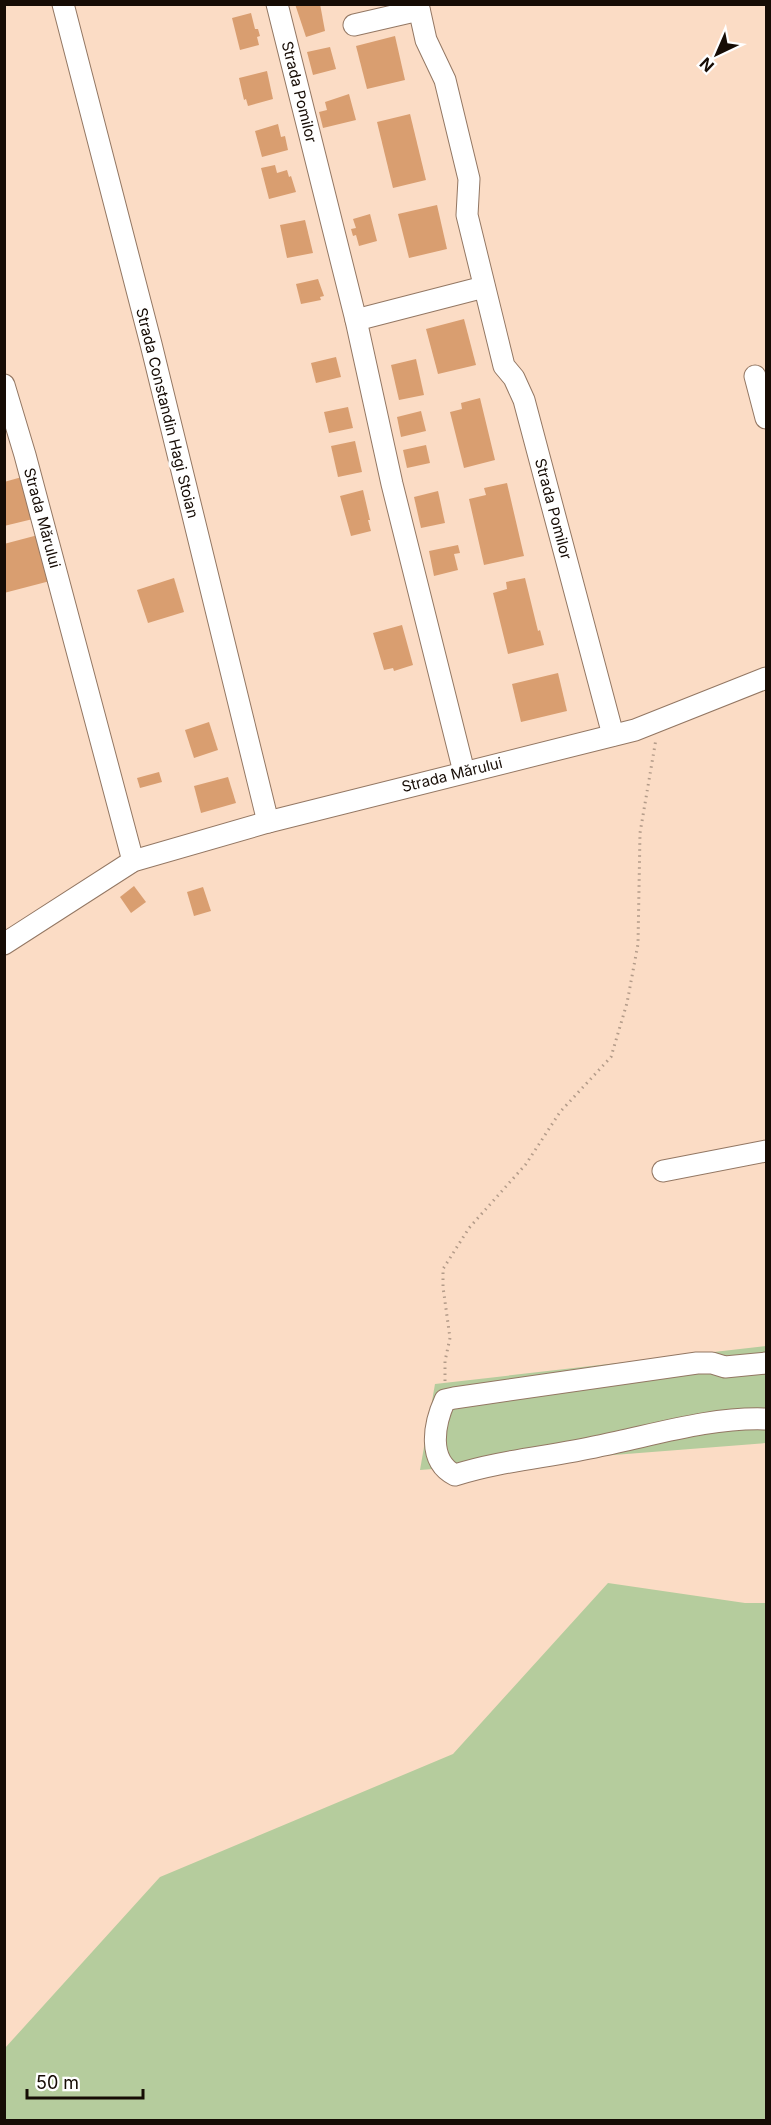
<svg xmlns="http://www.w3.org/2000/svg" width="771" height="2125" font-family="Inter,sans-serif">
  <style>
    .green { fill: #b5cc9d }
    .building { fill: #d99e70 }
    .lines { fill: none; stroke-linecap: round; stroke-linejoin: round }
    .minor-casing { stroke: #937763; stroke-width: 23 }
    .path { stroke: #b39b89; stroke-width: 3; stroke-dasharray: 1.5 4.5; stroke-linecap: butt }
    .minor { stroke: #fff; stroke-width: 21 }
    .labels { text-anchor: middle; stroke-width: 6; stroke-linejoin: round; paint-order: stroke }
    .street-label { font-size: 15px; fill: #160c05; stroke: #fff }
  </style>
  <rect width="100%" height="100%" fill="#fbdcc5"/>
  <g class="green">
    <polygon points="766,1346 766,1443 420,1470 435,1384"/>
    <polygon points="608,1583 745,1603 766,1603 766,2120 5,2120 5,2048 160,1877 453,1754"/>
  </g>
  <g class="building">
    <polygon points="295,4 320,4 325,31 306,37"/>
    <polygon points="251,13 255,29 258,29 260,36 257,37 259,45 240,50 232,18"/>
    <polygon points="395,36 405,80 367,89 356,46"/>
    <polygon points="330,47 336,69 313,75 307,52"/>
    <polygon points="267,71 273,99 248,106 246,99 244,100 239,78"/>
    <polygon points="349,94 356,120 323,128 319,112 327,110 325,102"/>
    <polygon points="410,114 426,180 393,188 377,122"/>
    <polygon points="278,124 281,137 285,136 288,150 262,157 255,131"/>
    <polygon points="275,165 277,173 287,170 289,177 291,176 296,192 269,199 261,168"/>
    <polygon points="437,205 447,249 409,258 398,214"/>
    <polygon points="370,214 377,241 359,246 356,235 353,236 351,229 356,228 353,219"/>
    <polygon points="305,220 313,253 287,258 280,225"/>
    <polygon points="318,279 324,296 320,297 321,300 301,304 296,284"/>
    <polygon points="464,319 476,365 438,374 426,329"/>
    <polygon points="336,357 341,377 316,383 311,363"/>
    <polygon points="416,359 424,395 399,400 391,365"/>
    <polygon points="480,398 495,460 464,468 450,412 462,409 461,403"/>
    <polygon points="348,407 353,428 329,433 324,412"/>
    <polygon points="421,411 426,431 401,437 397,417"/>
    <polygon points="355,441 362,472 338,477 331,446"/>
    <polygon points="426,445 430,463 407,468 403,450"/>
    <polygon points="22,477 33,519 4,526 4,482"/>
    <polygon points="507,483 524,556 484,565 469,499 486,495 484,488"/>
    <polygon points="363,490 370,520 368,520 371,531 351,536 340,496"/>
    <polygon points="438,491 445,523 421,528 414,497"/>
    <polygon points="38,535 50,581 4,593 4,544"/>
    <polygon points="458,545 460,553 454,554 458,570 434,576 429,551"/>
    <polygon points="174,578 184,612 148,623 137,590"/>
    <polygon points="525,578 538,631 540,630 544,645 508,654 493,593 507,589 506,582"/>
    <polygon points="402,625 413,665 394,671 393,668 384,670 373,633"/>
    <polygon points="558,673 567,711 521,722 512,684"/>
    <polygon points="209,722 218,750 194,758 185,730"/>
    <polygon points="159,772 162,782 140,788 137,778"/>
    <polygon points="228,777 236,803 201,813 194,786"/>
    <polygon points="134,886 146,902 131,913 120,897"/>
    <polygon points="203,887 211,911 194,916 187,892"/>
  </g>
  <g class="lines">
    <defs>
      <g id="minor">
        <polyline points="63,4 151,344 268,822"/>
        <polyline points="277,4 356,320 392,484 464,772"/>
        <polyline points="418,4 426,40 445,80 469,179 467,215 504,366 514,378 524,400 613,735"/>
        <polyline points="354,25 419,10"/>
        <polyline points="356,320 484,287"/>
        <polyline points="755,376 766,418"/>
        <polyline points="4,385 25,455 133,861"/>
        <polyline points="4,944 133,861 268,822 635,730 766,678"/>
        <polyline points="663,1171 766,1151"/>
        <path d="M766 1363 725 1367 712 1363H697L454 1398 445 1400C434 1424 427 1461 455 1475 502 1460 551 1457 599 1446 654 1435 710 1417 766 1419"/>
      </g>
    </defs>
    <use href="#minor" class="minor-casing"/>
    <polyline class="path" points="445,1381 445,1361 450,1338 443,1287 443,1269 469,1228 526,1164 560,1112 611,1057 627,1003 638,944 640,833 656,739"/>
    <use href="#minor" class="minor"/>
  </g>
  <g class="labels">
    <g class="street-label">
      <text transform="translate(299 92) rotate(76)" y="5">Strada Pomilor</text>
      <text transform="translate(167 413) rotate(76)" y="5">Strada Constandin Hagi Stoian</text>
      <text transform="translate(553 509) rotate(75)" y="5">Strada Pomilor</text>
      <text transform="translate(42 518) rotate(75)" y="5">Strada Mărului</text>
      <text transform="translate(452 775) rotate(-14)" y="5">Strada Mărului</text>
    </g>
  </g>
  <rect width="771" height="2125" fill="none" stroke="#160c05" stroke-width="12"/>
  <g transform="translate(717 54) rotate(224)" stroke="#ffffff" stroke-width="4.5" paint-order="stroke">
  <path d="M0-4.5L10 22L0 15L-10 22Z" fill="#160c05"/>
  <text y="-9" font-size="16" font-weight="bold" text-anchor="middle" fill="#160c05">N</text>
  </g>
  <path d="M27 2089v9h116v-9" fill="none" stroke="#160c05" stroke-width="3"/>
  <text x="36" y="2089" font-size="18" fill="#160c05" stroke="#ffffff" stroke-width="4.5" paint-order="stroke">50 m</text>
</svg>
